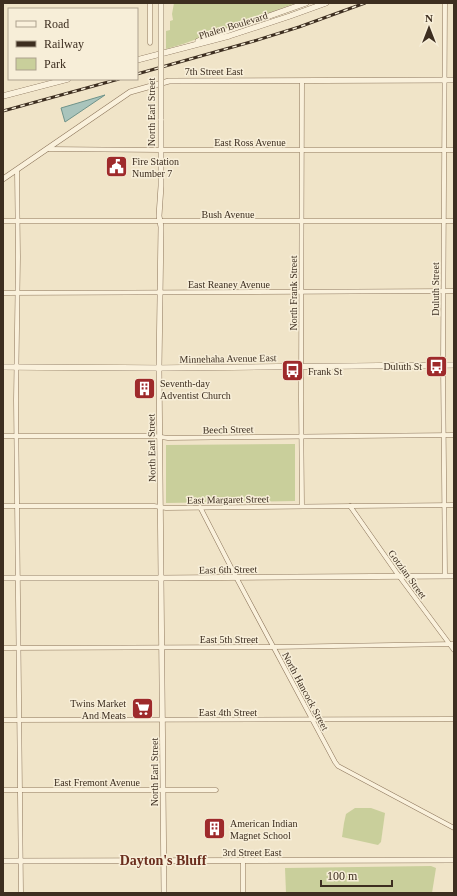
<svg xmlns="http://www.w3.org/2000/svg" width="457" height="896" font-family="'Times New Roman',serif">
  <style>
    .green { fill: #c9cf9b }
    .water { fill: #a9c4bc; stroke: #6f938a }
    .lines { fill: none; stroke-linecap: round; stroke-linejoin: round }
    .minor-casing { stroke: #8d765c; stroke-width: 5 }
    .tertiary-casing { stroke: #8d765c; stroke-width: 6 }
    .secondary-casing { stroke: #6f573f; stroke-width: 6 }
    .minor { stroke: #faf1dc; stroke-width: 4 }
    .tertiary { stroke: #faf1dc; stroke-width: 5 }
    .secondary { stroke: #faf1dc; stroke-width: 5.5 }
    .rail-casing { stroke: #3d2e20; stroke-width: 3 }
    .rail { stroke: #f7eed8; stroke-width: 1.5; stroke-dasharray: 4.5; stroke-linecap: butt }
    .tertiary-bridge-casing { stroke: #8d765c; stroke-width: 6; stroke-linecap: butt }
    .tertiary-bridge { stroke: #faf1dc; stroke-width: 5 }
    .labels { text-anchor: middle; stroke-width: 3; stroke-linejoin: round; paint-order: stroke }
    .street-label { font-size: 10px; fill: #3d2e20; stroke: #f7eed8 }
    .poi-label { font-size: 10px; fill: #3d2e20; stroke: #f7eed8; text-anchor: start }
    .district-label { font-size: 14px; font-weight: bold; fill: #6b2e1e; stroke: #f7eed8 }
  </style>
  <rect width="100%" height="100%" fill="#f0e4c8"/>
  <g class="green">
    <polygon points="174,3 296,3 183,44 166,49 166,31 170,30 170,21 173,20 172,14"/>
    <polygon points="295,444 295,501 166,503 166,445"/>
    <polygon points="355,808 371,808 385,813 381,842 378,845 342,837 344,823 346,814"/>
    <polygon points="431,866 436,868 432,893 286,893 285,868"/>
  </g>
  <polygon class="water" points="105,95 65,122 61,108"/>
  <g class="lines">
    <defs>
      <g id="minor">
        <polyline points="150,3 150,43"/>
        <polyline points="445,3 443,365 445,576"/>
        <polyline points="47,149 160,150 454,150"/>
        <polyline points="17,170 18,257 16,400 21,893"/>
        <polyline points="3,221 454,221"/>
        <polyline points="3,293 454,291"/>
        <polyline points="3,436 154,436 168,438 454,435"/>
        <polyline points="3,506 154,506 166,508 454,505"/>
        <polyline points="302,506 301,400 302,81"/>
        <polyline points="350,506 399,576 454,650"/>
        <polyline points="200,507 236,577 335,762 338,766 454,828"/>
        <polyline points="3,648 273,647 454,644"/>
        <polyline points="3,720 454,719"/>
        <polyline points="3,790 216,790"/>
        <polyline points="243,860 243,893"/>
      </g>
      <g id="tertiary">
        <polyline points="161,119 161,186 159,216 161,227 159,368 164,893"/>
        <polyline points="3,179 130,92 169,81 454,80"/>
        <polyline points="3,578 161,578 454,576"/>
        <polyline points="3,861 454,860"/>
      </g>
      <g id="secondary">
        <polyline points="198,41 306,3"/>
        <polyline points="137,60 229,36 290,16 326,3"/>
        <polyline points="3,96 68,79"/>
        <polyline points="3,367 159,368 454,365"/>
      </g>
    </defs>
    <use href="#minor" class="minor-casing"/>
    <use href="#tertiary" class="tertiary-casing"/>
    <use href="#secondary" class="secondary-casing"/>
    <use href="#minor" class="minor"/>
    <use href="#tertiary" class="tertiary"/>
    <use href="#secondary" class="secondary"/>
    <defs>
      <g id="rail">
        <polyline points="137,74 254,41 299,27 365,3"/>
        <polyline points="3,111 119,79"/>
      </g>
    </defs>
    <use href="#rail" class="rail-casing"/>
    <use href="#rail" class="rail"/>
    <defs>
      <polyline id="tertiary-bridge" points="161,119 161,3"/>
    </defs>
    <use href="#tertiary-bridge" class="tertiary-bridge-casing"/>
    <use href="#tertiary-bridge" class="tertiary-bridge"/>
  </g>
  <defs>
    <symbol id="civic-square" viewBox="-11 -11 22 22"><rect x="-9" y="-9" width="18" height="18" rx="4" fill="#9e2a2b" stroke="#f7eed8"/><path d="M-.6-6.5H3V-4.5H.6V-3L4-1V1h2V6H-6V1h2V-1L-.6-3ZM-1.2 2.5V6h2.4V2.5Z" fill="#fff"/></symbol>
    <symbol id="bus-square" viewBox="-11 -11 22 22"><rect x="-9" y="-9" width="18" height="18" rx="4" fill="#9e2a2b" stroke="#f7eed8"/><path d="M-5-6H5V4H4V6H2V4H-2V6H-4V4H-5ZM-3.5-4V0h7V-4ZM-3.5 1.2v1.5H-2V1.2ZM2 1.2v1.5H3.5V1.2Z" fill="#fff"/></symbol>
    <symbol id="building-square" viewBox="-11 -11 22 22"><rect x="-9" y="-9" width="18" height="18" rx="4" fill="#9e2a2b" stroke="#f7eed8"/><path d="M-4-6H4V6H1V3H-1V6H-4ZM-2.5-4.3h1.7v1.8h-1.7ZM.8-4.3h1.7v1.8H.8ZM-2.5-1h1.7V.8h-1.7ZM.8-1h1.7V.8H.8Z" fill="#fff"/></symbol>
    <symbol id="supermarket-square" viewBox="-11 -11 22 22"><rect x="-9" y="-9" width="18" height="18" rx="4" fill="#9e2a2b" stroke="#f7eed8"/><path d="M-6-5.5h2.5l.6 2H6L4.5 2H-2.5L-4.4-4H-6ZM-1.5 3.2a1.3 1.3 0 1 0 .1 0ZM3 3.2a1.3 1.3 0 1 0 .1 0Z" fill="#fff"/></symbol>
  </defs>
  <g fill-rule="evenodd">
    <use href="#civic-square" x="104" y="154" width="25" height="25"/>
    <use href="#bus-square" x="424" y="354" width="25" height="25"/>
    <use href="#bus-square" x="280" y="358" width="25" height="25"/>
    <use href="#building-square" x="132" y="376" width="25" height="25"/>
    <use href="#supermarket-square" x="130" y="696" width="25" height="25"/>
    <use href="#building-square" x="202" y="816" width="25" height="25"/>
  </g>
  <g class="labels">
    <g class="street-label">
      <text transform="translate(233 25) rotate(-17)" y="4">Phalen Boulevard</text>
      <text x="214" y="75">7th Street East</text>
      <text transform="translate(151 112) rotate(-90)" y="4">North Earl Street</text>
      <text x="250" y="146">East Ross Avenue</text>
      <text x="228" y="218">Bush Avenue</text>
      <text x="229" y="288">East Reaney Avenue</text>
      <text transform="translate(435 289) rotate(-90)" y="4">Duluth Street</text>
      <text transform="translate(293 293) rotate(-90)" y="4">North Frank Street</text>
      <text transform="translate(228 358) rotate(-1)" y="4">Minnehaha Avenue East</text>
      <text transform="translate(228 429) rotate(-1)" y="4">Beech Street</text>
      <text transform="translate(151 448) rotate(-91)" y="4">North Earl Street</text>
      <text transform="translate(228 499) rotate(-1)" y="4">East Margaret Street</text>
      <text transform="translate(228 569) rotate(-1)" y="4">East 6th Street</text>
      <text transform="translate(408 574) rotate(54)" y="4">Gotzian Street</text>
      <text x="229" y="643">East 5th Street</text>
      <text transform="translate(306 691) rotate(62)" y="4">North Hancock Street</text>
      <text x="228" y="716">East 4th Street</text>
      <text transform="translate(154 772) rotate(-90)" y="4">North Earl Street</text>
      <text x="97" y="786">East Fremont Avenue</text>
      <text x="252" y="856">3rd Street East</text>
    </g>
    <g class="poi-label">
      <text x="132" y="165">Fire Station<tspan x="132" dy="12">Number 7</tspan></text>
      <text x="422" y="370" text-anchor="end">Duluth St</text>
      <text x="308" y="375">Frank St</text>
      <text x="160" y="387">Seventh-day<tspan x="160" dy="12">Adventist Church</tspan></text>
      <text x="126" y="707" text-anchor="end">Twins Market<tspan x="126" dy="12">And Meats</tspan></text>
      <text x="230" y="827">American Indian<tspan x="230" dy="12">Magnet School</tspan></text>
    </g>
    <g class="district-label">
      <text x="163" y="865">Dayton's Bluff</text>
    </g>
  </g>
  <rect width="457" height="896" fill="none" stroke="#3d2e20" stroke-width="8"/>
  <rect x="8" y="8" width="130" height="72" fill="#f7eed8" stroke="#ada18e"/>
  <rect x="16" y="21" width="20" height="6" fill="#faf1dc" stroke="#ada18e"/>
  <text x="44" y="28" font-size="12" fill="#3d2e20">Road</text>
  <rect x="16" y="41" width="20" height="6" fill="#3d2e20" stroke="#ada18e"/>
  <text x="44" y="48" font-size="12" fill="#3d2e20">Railway</text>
  <rect x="16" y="58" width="20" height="12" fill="#c9cf9b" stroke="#ada18e"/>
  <text x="44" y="68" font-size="12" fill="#3d2e20">Park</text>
  <g transform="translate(429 28)" stroke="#f7eed8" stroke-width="3" paint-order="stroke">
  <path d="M0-3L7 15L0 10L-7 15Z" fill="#3d2e20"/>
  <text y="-6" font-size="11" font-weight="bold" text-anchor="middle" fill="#3d2e20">N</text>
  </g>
  <path d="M321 880v6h71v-6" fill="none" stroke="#3d2e20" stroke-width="2"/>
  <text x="327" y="880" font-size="12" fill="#3d2e20" stroke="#f7eed8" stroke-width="3" paint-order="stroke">100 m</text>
</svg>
